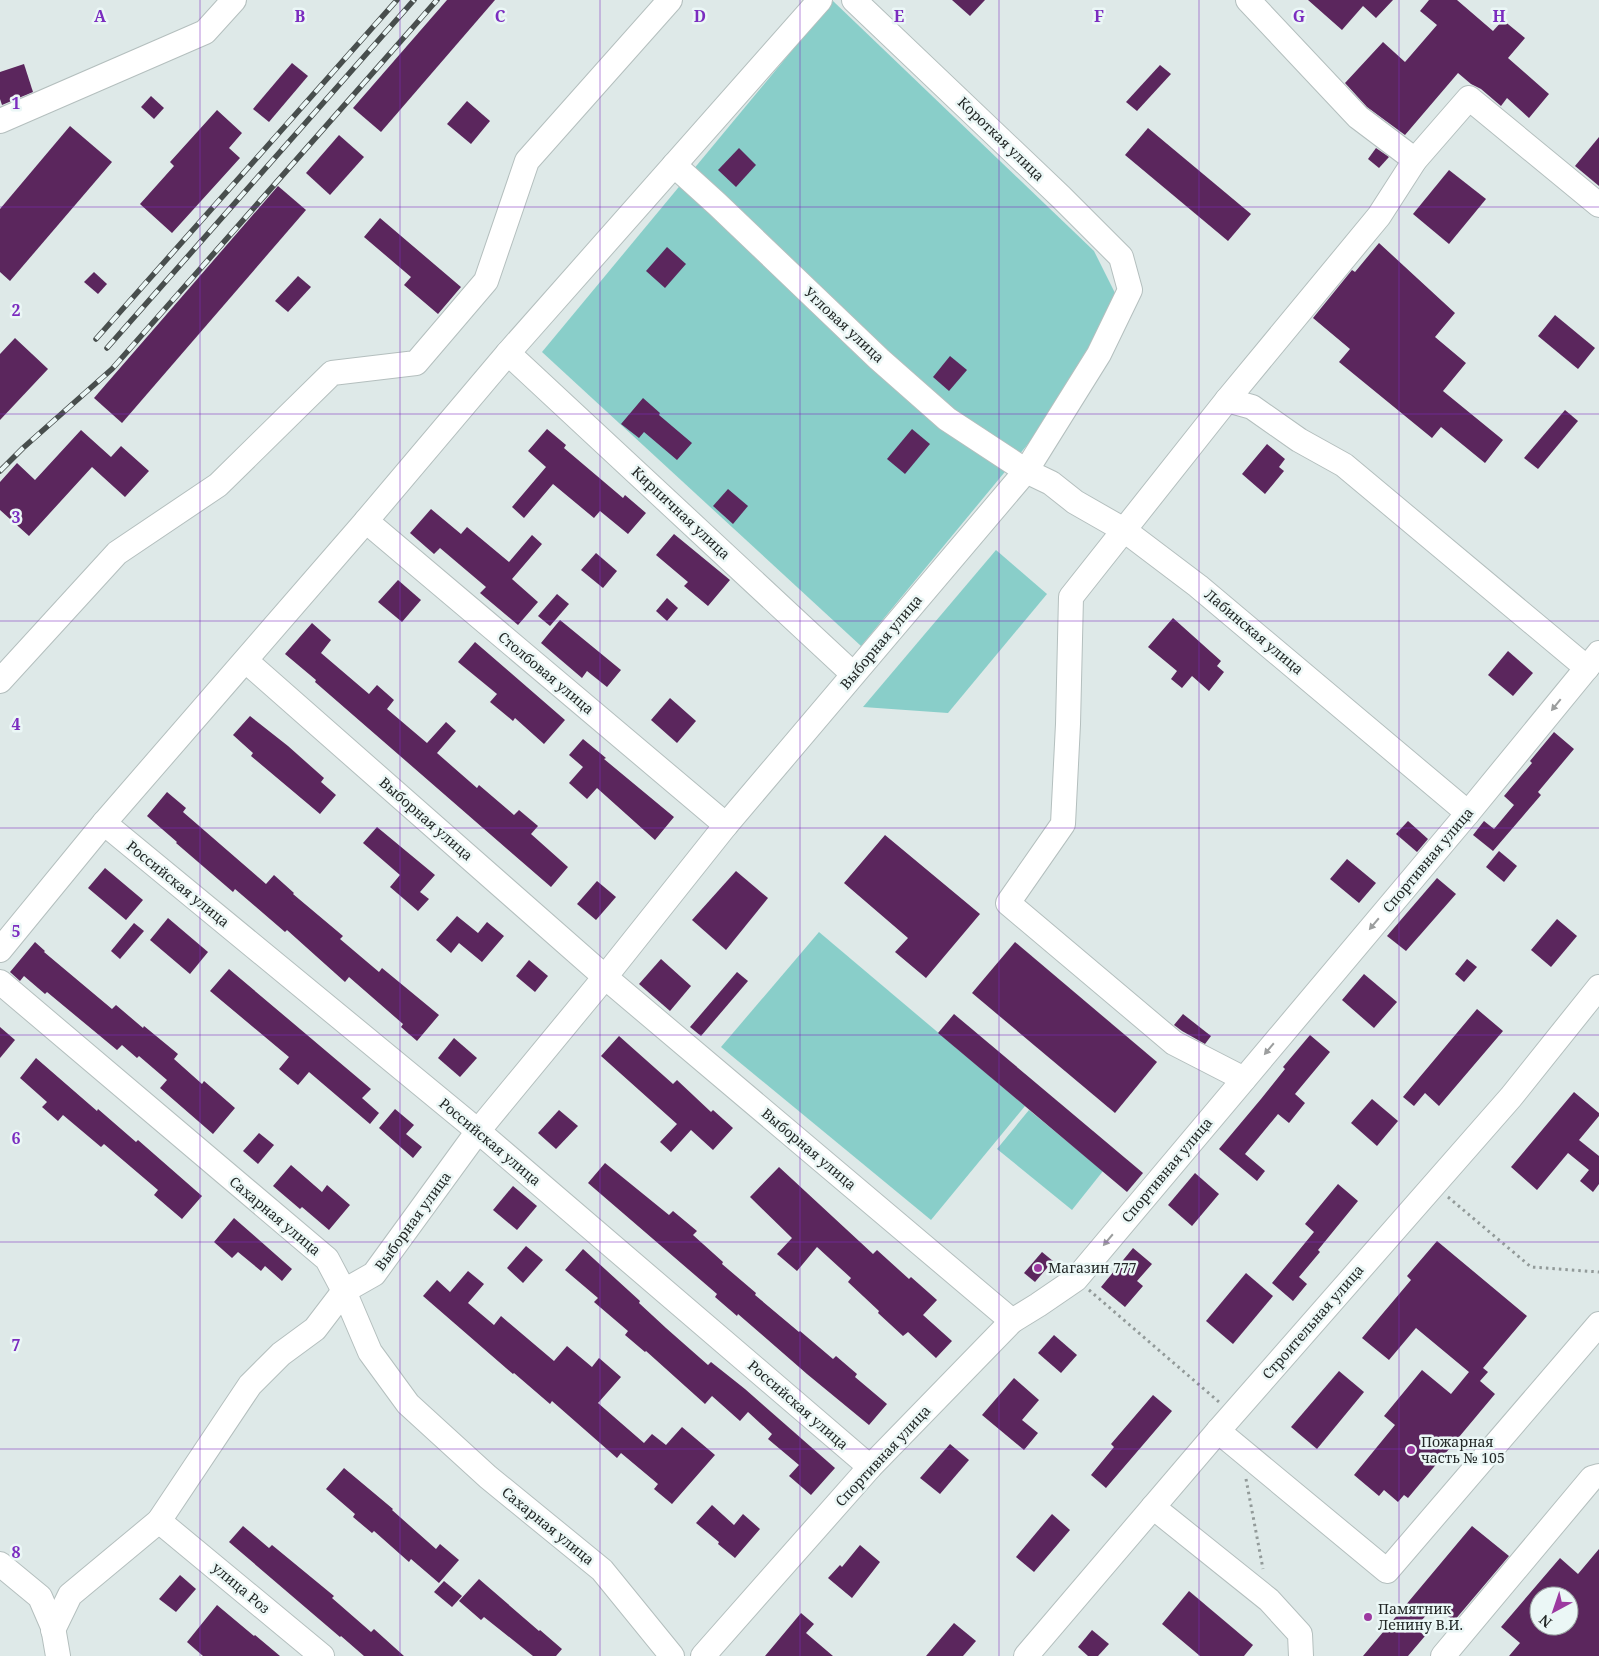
<svg xmlns="http://www.w3.org/2000/svg" width="1599" height="1656" font-family="'Noto Serif',serif">
  <style>
    .green { fill: #89cec9 }
    .building { fill: #5b265d; fill-rule: evenodd }
    .lines { fill: none; stroke-linecap: round; stroke-linejoin: round }
    .minor-casing { stroke: #b4bfbe; stroke-width: 26 }
    .path { stroke: #929a99; stroke-width: 3; stroke-dasharray: 2.5 4; stroke-linecap: butt }
    .minor { stroke: #fff; stroke-width: 24 }
    .rail-casing { stroke: #484e4d; stroke-width: 5.5 }
    .rail { stroke: #ebf7f6; stroke-width: 4; stroke-dasharray: 11; stroke-linecap: butt }
    .oneway { fill: #9c9e9e }
    .grid { fill: none; stroke: #7b2cbf; stroke-width: 1; stroke-opacity: 0.55 }
    .poi-dot { fill: #9c39a0; stroke: #ebf7f6; stroke-width: 2 }
    .labels { text-anchor: middle; stroke-width: 5; stroke-linejoin: round; paint-order: stroke }
    .street-label { font-size: 14px; fill: #232827; stroke: #ebf7f6 }
    .poi-label { font-size: 14px; fill: #232827; stroke: #ebf7f6; text-anchor: start }
    .grid-label { font-size: 16px; text-anchor: middle; font-weight: bold; fill: #7b2cbf; stroke: #ebf7f6; stroke-width: 5; stroke-linejoin: round; paint-order: stroke }
  </style>
  <rect width="100%" height="100%" fill="#dee9e8"/>
  <g class="green">
    <polygon points="833,1 1094,251 1118,299 1056,410 861,646 542,352"/>
    <polygon points="996,550 1047,594 948,713 863,707"/>
    <polygon points="819,932 1025,1106 931,1220 721,1047"/>
    <polygon points="1029,1110 1103,1171 1072,1210 997,1149"/>
  </g>
  <g class="building">
    <polygon points="447,0 495,0 381,132 353,108"/>
    <polygon points="952,0 985,0 970,16"/>
    <polygon points="1308,0 1393,0 1376,18 1363,6 1342,30"/>
    <polygon points="1429,0 1457,0 1493,31 1503,20 1525,38 1508,58 1549,94 1529,118 1507,98 1501,106 1481,89 1471,84 1458,73 1405,135 1367,107 1345,83 1383,42 1405,62 1437,25 1420,11"/>
    <polygon points="292,63 308,76 269,122 253,109"/>
    <polygon points="24,64 33,92 2,105 0,99 0,72"/>
    <polygon points="1160,65 1171,74 1137,111 1126,102"/>
    <polygon points="151,96 164,108 154,119 141,107"/>
    <polygon points="467,101 490,121 471,144 447,124"/>
    <polygon points="217,110 242,133 229,148 240,158 172,233 140,204 174,166 170,162"/>
    <polygon points="70,126 112,162 10,281 0,272 0,209"/>
    <polygon points="1148,128 1251,214 1228,241 1125,155"/>
    <polygon points="339,135 364,157 330,195 306,173"/>
    <polygon points="1599,137 1599,186 1575,166"/>
    <polygon points="739,148 756,165 736,187 718,170"/>
    <polygon points="1376,148 1389,157 1379,168 1368,159"/>
    <polygon points="1449,170 1486,199 1449,244 1413,214"/>
    <polygon points="278,186 306,210 122,423 94,398"/>
    <polygon points="380,218 461,287 438,314 404,285 411,277 364,237"/>
    <polygon points="1379,243 1455,313 1435,337 1466,363 1443,391 1503,440 1485,463 1441,427 1432,438 1339,362 1350,349 1313,318 1352,270 1355,272"/>
    <polygon points="667,247 686,264 665,288 646,271"/>
    <polygon points="94,272 107,284 98,294 84,282"/>
    <polygon points="298,276 311,287 288,312 275,301"/>
    <polygon points="1555,315 1595,348 1578,369 1538,336"/>
    <polygon points="15,338 48,369 0,420 0,354"/>
    <polygon points="950,356 967,370 949,391 933,377"/>
    <polygon points="643,398 660,413 659,415 692,443 677,460 644,432 639,438 621,424"/>
    <polygon points="1565,410 1578,421 1538,469 1524,458"/>
    <polygon points="547,429 566,445 564,448 623,498 625,495 646,513 628,534 600,511 594,518 553,484 524,518 512,507 546,467 528,451"/>
    <polygon points="912,429 930,444 905,474 887,459"/>
    <polygon points="81,430 111,457 121,446 149,471 125,497 92,467 29,536 0,510 0,482 17,463 35,480"/>
    <polygon points="1267,444 1285,459 1279,467 1284,471 1265,494 1242,474"/>
    <polygon points="728,489 748,506 733,524 713,506"/>
    <polygon points="431,509 461,534 467,527 509,562 532,535 542,544 512,579 538,602 518,625 480,593 486,587 440,548 434,554 410,533"/>
    <polygon points="674,534 730,580 708,606 684,586 688,582 656,555"/>
    <polygon points="596,553 617,571 603,588 581,570"/>
    <polygon points="398,580 421,600 402,622 378,602"/>
    <polygon points="557,594 569,604 550,626 538,616"/>
    <polygon points="667,598 678,608 667,621 656,611"/>
    <polygon points="1173,618 1221,661 1217,666 1224,672 1209,691 1192,676 1182,688 1171,679 1177,671 1148,647"/>
    <polygon points="560,620 621,670 607,687 587,671 582,678 541,643"/>
    <polygon points="312,623 331,640 321,653 369,694 377,685 394,700 387,709 427,743 446,722 456,731 437,753 477,788 479,785 514,815 519,810 538,826 531,834 568,867 551,887 315,682 316,680 285,654"/>
    <polygon points="475,642 565,720 544,744 515,718 513,721 490,702 497,694 458,662"/>
    <polygon points="1508,651 1533,673 1513,696 1488,675"/>
    <polygon points="670,698 696,721 677,743 651,720"/>
    <polygon points="250,716 288,746 324,778 321,782 336,795 320,814 251,756 253,753 233,735"/>
    <polygon points="1554,732 1574,749 1538,792 1541,795 1493,851 1473,835 1484,821 1494,829 1514,805 1504,796 1532,763 1530,761"/>
    <polygon points="583,739 606,758 604,759 674,817 655,840 597,788 587,799 569,783 583,767 569,755"/>
    <polygon points="167,792 186,808 183,812 266,884 274,875 294,893 293,894 343,936 340,939 379,972 382,968 439,1015 417,1041 401,1027 403,1024 349,977 345,982 287,930 285,932 235,889 233,892 176,843 177,842 147,816"/>
    <polygon points="1408,821 1428,839 1417,852 1396,834"/>
    <polygon points="377,827 435,875 420,892 429,899 418,911 390,887 400,875 363,843"/>
    <polygon points="885,835 980,914 926,978 895,952 908,938 844,883"/>
    <polygon points="1499,851 1517,866 1504,882 1486,867"/>
    <polygon points="1347,859 1376,883 1359,903 1330,879"/>
    <polygon points="105,868 143,900 126,920 88,888"/>
    <polygon points="736,871 768,898 726,950 692,920"/>
    <polygon points="1437,878 1456,894 1406,951 1387,936"/>
    <polygon points="597,881 616,897 596,920 577,904"/>
    <polygon points="457,916 478,933 487,922 504,936 482,962 459,943 451,953 436,940"/>
    <polygon points="168,918 208,952 190,974 150,940"/>
    <polygon points="1557,919 1577,936 1551,967 1531,950"/>
    <polygon points="134,923 144,931 120,959 111,951"/>
    <polygon points="35,942 45,951 44,952 112,1009 116,1005 143,1028 144,1026 178,1054 174,1059 202,1084 204,1081 235,1108 213,1134 160,1088 167,1080 139,1056 137,1058 122,1045 117,1050 47,992 45,994 24,976 20,981 10,972"/>
    <polygon points="1015,942 1157,1062 1115,1113 972,993"/>
    <polygon points="661,959 691,986 670,1011 639,984"/>
    <polygon points="1467,959 1477,967 1464,982 1455,974"/>
    <polygon points="529,960 548,976 535,992 516,976"/>
    <polygon points="229,969 371,1089 362,1098 379,1113 370,1124 309,1072 298,1085 279,1069 289,1057 210,991"/>
    <polygon points="737,972 748,981 701,1036 690,1027"/>
    <polygon points="1364,974 1397,1002 1374,1028 1342,1000"/>
    <polygon points="1477,1009 1503,1031 1439,1106 1425,1093 1414,1106 1403,1097"/>
    <polygon points="954,1014 1143,1173 1127,1192 938,1033"/>
    <polygon points="1183,1014 1211,1036 1205,1044 1182,1031 1174,1025"/>
    <polygon points="0,1027 15,1040 0,1058"/>
    <polygon points="1310,1035 1330,1052 1295,1094 1305,1103 1289,1123 1278,1114 1245,1154 1265,1171 1257,1181 1219,1149 1261,1099 1285,1069 1283,1067"/>
    <polygon points="619,1036 673,1084 677,1080 711,1112 713,1110 733,1128 713,1150 691,1130 671,1152 660,1142 677,1124 601,1056"/>
    <polygon points="454,1038 477,1058 460,1077 438,1058"/>
    <polygon points="36,1058 97,1111 98,1109 136,1142 138,1140 202,1196 182,1219 154,1195 158,1190 104,1144 101,1147 63,1115 58,1121 42,1107 47,1102 20,1078"/>
    <polygon points="1574,1092 1599,1113 1599,1116 1579,1140 1599,1156 1599,1184 1593,1192 1580,1181 1589,1170 1568,1153 1537,1190 1511,1167"/>
    <polygon points="1372,1099 1398,1121 1377,1146 1351,1123"/>
    <polygon points="395,1109 414,1125 406,1134 422,1147 413,1158 379,1128"/>
    <polygon points="559,1110 578,1126 556,1149 538,1133"/>
    <polygon points="259,1133 274,1145 258,1164 243,1151"/>
    <polygon points="605,1163 669,1215 673,1211 697,1231 693,1235 723,1262 722,1264 756,1293 755,1295 799,1332 800,1331 833,1359 836,1356 857,1374 855,1377 887,1404 869,1425 807,1374 738,1314 737,1316 715,1297 717,1294 588,1183"/>
    <polygon points="291,1165 322,1192 327,1185 350,1205 329,1230 302,1207 300,1209 273,1186"/>
    <polygon points="779,1167 873,1254 877,1250 909,1279 911,1277 937,1300 923,1315 952,1341 936,1358 908,1332 903,1336 878,1313 879,1311 848,1282 851,1278 817,1247 797,1271 777,1254 792,1238 750,1197"/>
    <polygon points="1195,1173 1219,1194 1192,1226 1168,1205"/>
    <polygon points="1338,1184 1358,1201 1318,1250 1320,1252 1299,1277 1307,1284 1293,1301 1272,1283 1314,1232 1305,1224"/>
    <polygon points="513,1186 537,1206 517,1230 493,1210"/>
    <polygon points="234,1218 292,1269 282,1281 265,1266 261,1271 238,1252 232,1258 214,1242"/>
    <polygon points="1437,1241 1527,1316 1483,1368 1488,1372 1480,1381 1495,1394 1408,1498 1404,1495 1398,1502 1384,1490 1379,1496 1354,1475 1395,1425 1384,1416 1422,1370 1451,1394 1469,1372 1416,1328 1389,1360 1362,1338 1411,1280 1407,1276"/>
    <polygon points="526,1246 543,1260 523,1283 507,1268"/>
    <polygon points="1133,1248 1152,1264 1137,1281 1143,1286 1125,1307 1101,1287"/>
    <polygon points="583,1249 640,1301 639,1303 666,1328 708,1365 711,1362 745,1389 835,1468 811,1495 789,1476 799,1465 768,1439 772,1434 748,1412 740,1421 712,1396 705,1404 646,1351 645,1352 625,1335 628,1331 594,1302 598,1298 565,1270"/>
    <polygon points="1042,1252 1053,1261 1035,1282 1024,1273"/>
    <polygon points="468,1271 484,1284 468,1303 494,1325 501,1316 554,1361 567,1346 592,1367 599,1358 621,1377 598,1403 644,1443 652,1434 666,1445 682,1427 715,1455 672,1504 654,1489 658,1484 621,1453 617,1458 552,1401 550,1404 514,1373 513,1374 423,1296 437,1280 450,1292"/>
    <polygon points="1246,1273 1273,1296 1233,1344 1206,1321"/>
    <polygon points="1054,1335 1077,1355 1061,1373 1038,1353"/>
    <polygon points="1339,1371 1364,1392 1317,1449 1291,1427"/>
    <polygon points="1014,1378 1039,1400 1022,1420 1038,1433 1024,1450 982,1415"/>
    <polygon points="1153,1395 1172,1411 1106,1488 1091,1475 1114,1447 1111,1444"/>
    <polygon points="950,1444 969,1460 940,1494 920,1478"/>
    <polygon points="344,1468 393,1509 392,1510 436,1549 440,1544 459,1560 439,1583 411,1559 409,1562 374,1531 372,1533 353,1517 355,1514 326,1489"/>
    <polygon points="712,1505 734,1525 743,1514 760,1529 735,1558 718,1544 719,1542 696,1523"/>
    <polygon points="1052,1514 1070,1530 1034,1572 1016,1557"/>
    <polygon points="243,1526 269,1548 272,1545 334,1596 332,1598 371,1632 374,1629 404,1656 364,1656 341,1636 340,1637 229,1542"/>
    <polygon points="1472,1526 1509,1556 1454,1621 1435,1605 1415,1628 1425,1636 1408,1656 1363,1656"/>
    <polygon points="860,1545 880,1562 852,1598 828,1578 840,1565 842,1567"/>
    <path d="M1599 1549V1656H1509L1520 1643 1501 1627 1560 1558 1578 1574ZM1539 1596H1569V1626H1539Z"/>
    <polygon points="180,1575 196,1589 176,1612 159,1599"/>
    <polygon points="479,1579 539,1631 540,1630 562,1649 556,1656 533,1656 484,1617 481,1620 459,1601"/>
    <polygon points="444,1581 462,1596 452,1607 434,1592"/>
    <polygon points="1189,1591 1253,1645 1244,1656 1200,1656 1162,1624"/>
    <polygon points="217,1605 254,1636 255,1635 280,1656 203,1656 187,1642"/>
    <polygon points="801,1613 814,1624 806,1633 833,1656 765,1656"/>
    <polygon points="954,1623 976,1641 963,1656 926,1656"/>
    <polygon points="1092,1630 1109,1644 1098,1656 1088,1656 1078,1647"/>
  </g>
  <g class="lines">
    <defs>
      <g id="minor">
        <polyline points="1248,0 1358,117 1415,160"/>
        <polyline points="0,121 205,32 234,0"/>
        <polyline points="674,165 717,204 879,359 947,419 1026,471 1051,483 1075,502 1124,530 1198,586 1468,813"/>
        <polyline points="508,353 853,674"/>
        <polyline points="1227,400 1252,407 1299,440 1344,465 1587,668"/>
        <polyline points="366,521 726,825"/>
        <polyline points="246,661 605,977 1012,1321"/>
        <polyline points="0,681 117,553 218,485 332,373 416,363 486,281 527,161 670,0"/>
        <polyline points="104,823 478,1131 870,1467"/>
        <polyline points="0,950 104,823 366,521 508,353 820,0"/>
        <polyline points="0,982 327,1259 344,1291 370,1352 408,1404 488,1477 602,1570 672,1656"/>
        <polyline points="1244,1079 1174,1043 1008,903 1063,824 1068,724 1071,597 1227,400 1379,216 1415,160 1469,98 1599,205"/>
        <polyline points="1218,1431 1387,1571 1599,1324"/>
        <polyline points="1153,1507 1269,1600 1300,1634 1301,1656"/>
        <polyline points="159,1521 322,1656"/>
        <polyline points="0,1564 40,1597 53,1627 58,1656"/>
        <polyline points="53,1630 70,1595 159,1521 250,1385 281,1354 315,1329 344,1291 374,1274 478,1131 605,977 726,825 1026,471 1099,354 1130,290 1121,257 1061,197 854,0"/>
        <polyline points="703,1656 870,1467 1012,1321 1038,1305 1076,1279 1468,813 1599,653"/>
        <polyline points="1026,1656 1218,1431 1511,1097 1599,987"/>
        <polyline points="1443,1656 1592,1478 1599,1476"/>
      </g>
    </defs>
    <use href="#minor" class="minor-casing"/>
    <g class="path">
      <polyline points="1448,1197 1531,1267 1599,1272"/>
      <polyline points="1089,1290 1219,1402"/>
      <polyline points="1246,1479 1263,1569"/>
    </g>
    <use href="#minor" class="minor"/>
    <defs>
      <g id="rail">
        <polyline points="96,339 397,0"/>
        <polyline points="107,348 414,0"/>
        <polyline points="0,471 23,448 112,369 437,0"/>
      </g>
    </defs>
    <use href="#rail" class="rail-casing"/>
    <use href="#rail" class="rail"/>
  </g>
  <defs><path id="oneway-solid" d="M-6-.8H1V-3.2L6.5 0L1 3.2V.8H-6Z" transform="scale(1.25)"/></defs>
  <g class="oneway">
    <use href="#oneway-solid" transform="translate(1556 705) rotate(129)"/>
    <use href="#oneway-solid" transform="translate(1374 924) rotate(130)"/>
    <use href="#oneway-solid" transform="translate(1269 1049) rotate(130)"/>
    <use href="#oneway-solid" transform="translate(1108 1240) rotate(130)"/>
  </g>
  <path class="grid" d="M200 0V1656M400 0V1656M600 0V1656M800 0V1656M999 0V1656M1199 0V1656M1399 0V1656M0 207H1599M0 414H1599M0 621H1599M0 828H1599M0 1035H1599M0 1242H1599M0 1449H1599"/>
  <g class="poi-dot">
    <circle cx="1038" cy="1268" r="5"/>
    <circle cx="1411" cy="1450" r="5"/>
    <circle cx="1368" cy="1617" r="5"/>
  </g>
  <g class="labels">
    <g class="street-label">
      <text transform="translate(1001 139) rotate(44)" y="5">Короткая улица</text>
      <text transform="translate(844 325) rotate(43)" y="5">Угловая улица</text>
      <text transform="translate(681 513) rotate(43)" y="5">Кирпичная улица</text>
      <text transform="translate(1254 632) rotate(40)" y="5">Лабинская улица</text>
      <text transform="translate(881 642) rotate(-50)" y="5">Выборная улица</text>
      <text transform="translate(546 673) rotate(40)" y="5">Столбовая улица</text>
      <text transform="translate(426 819) rotate(41)" y="5">Выборная улица</text>
      <text transform="translate(1428 860) rotate(-50)" y="5">Спортивная улица</text>
      <text transform="translate(178 884) rotate(39)" y="5">Российская улица</text>
      <text transform="translate(490 1142) rotate(40)" y="5">Российская улица</text>
      <text transform="translate(809 1149) rotate(40)" y="5">Выборная улица</text>
      <text transform="translate(1167 1170) rotate(-50)" y="5">Спортивная улица</text>
      <text transform="translate(275 1216) rotate(40)" y="5">Сахарная улица</text>
      <text transform="translate(413 1221) rotate(-54)" y="5">Выборная улица</text>
      <text transform="translate(1313 1322) rotate(-49)" y="5">Строительная улица</text>
      <text transform="translate(798 1405) rotate(41)" y="5">Российская улица</text>
      <text transform="translate(883 1456) rotate(-47)" y="5">Спортивная улица</text>
      <text transform="translate(548 1526) rotate(39)" y="5">Сахарная улица</text>
      <text transform="translate(241 1588) rotate(40)" y="5">улица Роз</text>
    </g>
    <g class="poi-label">
      <text x="1048" y="1273">Магазин 777</text>
      <text x="1421" y="1447">Пожарная<tspan x="1421" dy="16">часть № 105</tspan></text>
      <text x="1378" y="1614">Памятник<tspan x="1378" dy="16">Ленину В.И.</tspan></text>
    </g>
  </g>
  <g class="grid-label">
    <text x="100" y="22">A</text>
    <text x="300" y="22">B</text>
    <text x="500" y="22">C</text>
    <text x="700" y="22">D</text>
    <text x="899" y="22">E</text>
    <text x="1099" y="22">F</text>
    <text x="1299" y="22">G</text>
    <text x="1499" y="22">H</text>
    <text x="16" y="109">1</text>
    <text x="16" y="316">2</text>
    <text x="16" y="523">3</text>
    <text x="16" y="730">4</text>
    <text x="16" y="937">5</text>
    <text x="16" y="1144">6</text>
    <text x="16" y="1351">7</text>
    <text x="16" y="1558">8</text>
  </g>
  <g transform="translate(1554 1611) rotate(220)"><circle r="24" fill="#ebf7f6" stroke="#9ba4a3"/>
  <path d="M0-4L9 19L0 12L-9 19Z" fill="#9c39a0"/>
  <text y="-8" font-size="14" font-weight="bold" text-anchor="middle" fill="#232827">N</text>
  </g>
</svg>
